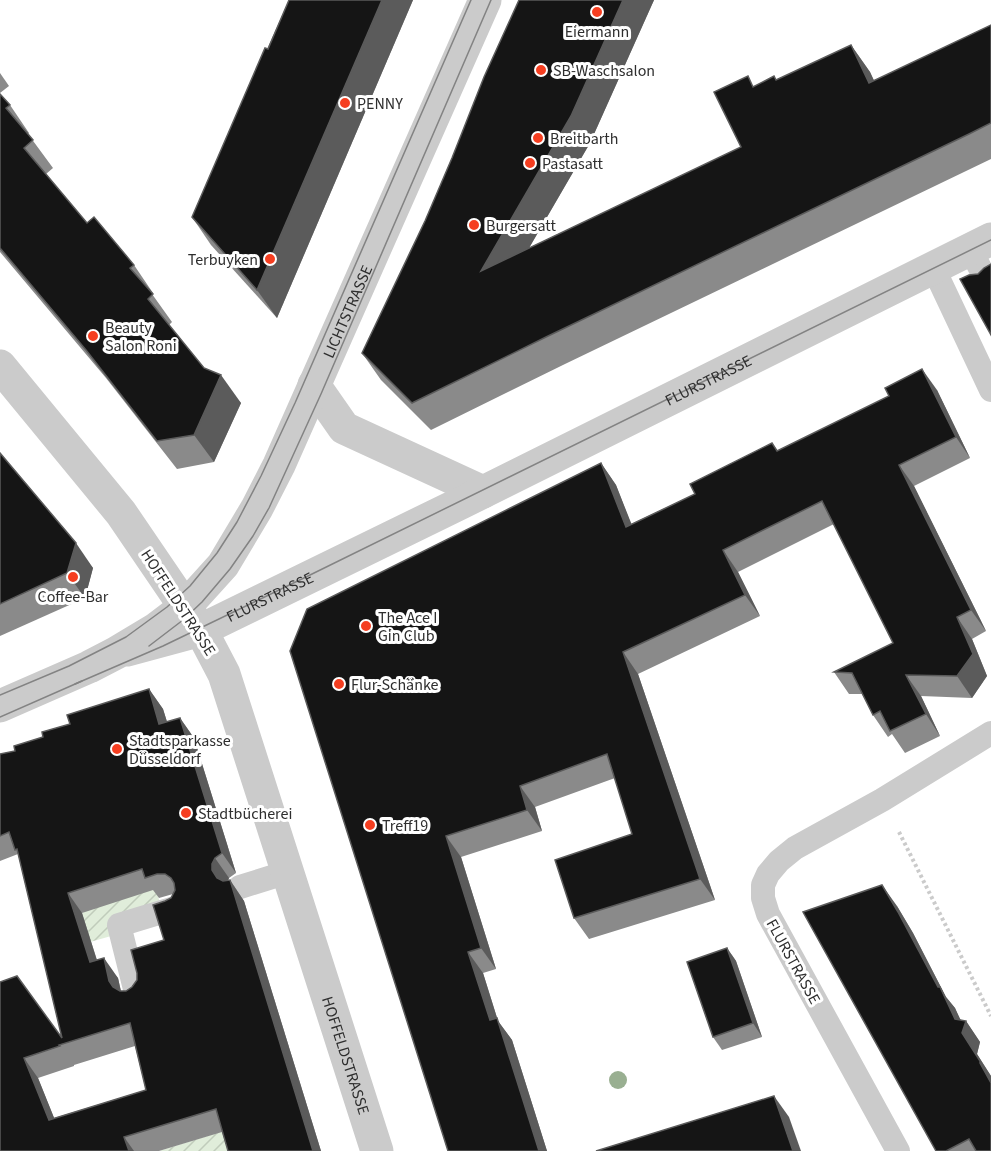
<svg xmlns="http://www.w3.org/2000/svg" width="991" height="1151" font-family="'Source Sans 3',sans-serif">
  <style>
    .garden { fill: url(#garden-furrows) }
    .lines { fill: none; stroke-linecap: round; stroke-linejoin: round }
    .path { stroke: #cbcbcb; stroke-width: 4; stroke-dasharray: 3 3; stroke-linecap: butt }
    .service { stroke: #cbcbcb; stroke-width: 24 }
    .minor { stroke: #cbcbcb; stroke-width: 33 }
    .tertiary { stroke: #cbcbcb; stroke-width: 33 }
    .tram { stroke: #838383; stroke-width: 1.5 }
    .tree { fill: #99af91 }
    .wall { fill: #8a8a8a; fill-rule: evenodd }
    .shaded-wall { fill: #5b5b5b }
    .building { fill: #151515; stroke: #5b5b5b; stroke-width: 1.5; fill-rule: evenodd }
    .poi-dot { fill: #f53e20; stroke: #fff; stroke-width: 2 }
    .labels { text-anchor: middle; stroke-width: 6; stroke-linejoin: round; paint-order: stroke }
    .poi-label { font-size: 16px; fill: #2e2e2e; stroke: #fff; text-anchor: start }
    .street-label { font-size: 16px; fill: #2e2e2e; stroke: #fff }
  </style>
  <defs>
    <pattern id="garden-furrows" width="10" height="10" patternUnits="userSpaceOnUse" patternTransform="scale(1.5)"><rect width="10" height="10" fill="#e0edda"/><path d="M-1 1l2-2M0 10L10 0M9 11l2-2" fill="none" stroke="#c0ccbb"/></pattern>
  </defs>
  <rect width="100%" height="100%" fill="#fff"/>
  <g class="garden">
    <polygon points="153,879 160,903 178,917 90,942 82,913"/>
    <polygon points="230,1129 236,1151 159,1151"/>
  </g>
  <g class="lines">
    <polyline class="path" points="899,832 991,1016"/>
    <g class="service">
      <polyline points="970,249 991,289"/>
      <polyline points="933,267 991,390"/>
      <polyline points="240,887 288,872"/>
      <polyline points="137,997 119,925 175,908"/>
      <polyline points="898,1151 768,914 763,898 763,885 768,874 779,861 795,848 882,800 991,733"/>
    </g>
    <g class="minor">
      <polyline points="0,366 121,513 185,607"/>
      <polyline points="314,385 344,428 483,492"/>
      <path id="s1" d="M127 650 201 630 461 503 991 239"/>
    </g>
    <g class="tertiary">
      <path id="s2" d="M185 607 201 630 224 674 377 1151"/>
      <path id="s3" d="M0 706 89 667 116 653 156 629 185 607 223 565 257 508 279 465 485 0"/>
    </g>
    <g class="tram">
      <polyline points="149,646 183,620 202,602 230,569 253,536 269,508 321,394 491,0"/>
      <polyline points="75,684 163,646 308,576 991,240"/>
      <polyline points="0,695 69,666 126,637 167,607 190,586 217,553 237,522 261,476 295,403 471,0"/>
      <polyline points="0,717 82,681"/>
    </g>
  </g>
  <circle class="tree" cx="618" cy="1080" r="9"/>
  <g class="wall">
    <polygon points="289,0 413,0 277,318 211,245 192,217"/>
    <polygon points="519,0 654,0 590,143 529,248 741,147 754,86 777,80 851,45 870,72 874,81 991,25 991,159 565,364 431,430 381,380 362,353 425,221"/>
    <polygon points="0,73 9,86 0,93"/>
    <polygon points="0,94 10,105 29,133 28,134 53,168 46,174 87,223 134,265 153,293 152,294 172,322 169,325 204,368 241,403 214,462 177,469 106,378 0,252"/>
    <polygon points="937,390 970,458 914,486 986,631 972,639 987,676 972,698 921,696 940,736 905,753 892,734 888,737 873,715 862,694 849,694 834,672 893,643 834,524 738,572 760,616 638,674 715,900 589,939 574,918 632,834 615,778 535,807 542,831 461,857 496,969 483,973 498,1021 512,1040 547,1151 448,1151 290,651 601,463 616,485 631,524 695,494 772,443 778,451"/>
    <polygon points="0,453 93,568 85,598 0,636"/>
    <path d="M149 689 163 709 167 722 180 718 194 738 236 873 229 878 228 881 230 880 244 901 321 1151H228L222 1132 159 1151H0V982L62 1038 18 854 0 861V754L15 751ZM153 890 159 898 173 894 171 898 165 901 164 940 132 987 126 991H121L118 978 97 960 82 913ZM135 1046 146 1090 54 1118 38 1078 74 1066V1065Z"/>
    <polygon points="897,906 913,933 946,997 955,1008 960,1020 966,1021 980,1042 977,1054 991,1076 991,1151 936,1151"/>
    <polygon points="727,948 736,961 762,1037 722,1050 713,1037"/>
  </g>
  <g class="shaded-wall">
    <polygon points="382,0 413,0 277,318 257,290"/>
    <polygon points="623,0 654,0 590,143 500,298 481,271"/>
    <polygon points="851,45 870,72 888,110 869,83"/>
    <polygon points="922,369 937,390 970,458 956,437"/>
    <polygon points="221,375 241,403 214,462 194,435"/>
    <polygon points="601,463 616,485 641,548 626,527"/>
    <polygon points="899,465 914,486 986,631 971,610"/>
    <polygon points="76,543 93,568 85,598 67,573"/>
    <polygon points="723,550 738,572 760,616 745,595"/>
    <polygon points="957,617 972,639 987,676 972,698 957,676"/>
    <polygon points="623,652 638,674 715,900 700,879"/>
    <polygon points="906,675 921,696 940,736 926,714"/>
    <polygon points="149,689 163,709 174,744 159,724"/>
    <polygon points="180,718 194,738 236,873 222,853"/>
    <polygon points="520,786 535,807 542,831 527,810"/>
    <polygon points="446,836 461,857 496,969 481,948"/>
    <polygon points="215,858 229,878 226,884 226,891 212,870 212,864"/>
    <polygon points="230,880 244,901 321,1151 313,1151"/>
    <polygon points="882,885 897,906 913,933 946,997 955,1008 964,1027 966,1021 980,1042 977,1054 991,1076 991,1083 962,1033"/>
    <polygon points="68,893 82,913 104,983 90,962"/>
    <polygon points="727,948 736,961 762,1037 753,1023"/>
    <polygon points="468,952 483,973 498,1021 512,1040 547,1151 539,1151 490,1020"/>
    <polygon points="104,958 118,978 123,1001 127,1007 109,981"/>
    <polygon points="24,1058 38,1078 63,1140 49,1120"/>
    <polygon points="774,1096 789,1117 801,1151 793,1151"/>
    <polygon points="124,1137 134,1151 129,1151"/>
  </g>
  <g class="building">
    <polygon points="289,0 382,0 257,290 192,217 265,48 268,49"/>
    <polygon points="519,0 623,0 571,116 481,271 741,147 714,92 748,76 753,87 774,76 776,80 851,45 869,83 991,25 991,123 969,134 546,337 412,403 362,353 425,221 452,158 484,77"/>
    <polygon points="0,94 10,105 6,108 33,140 24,148 87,223 94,217 134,265 130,268 153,294 148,299 204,368 221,375 194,435 157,441 86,350 0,248"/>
    <polygon points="991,264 991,335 960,279 969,275 978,274 984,268"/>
    <polygon points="922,369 956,437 899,465 971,610 957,617 973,654 957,676 906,675 926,714 890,731 880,711 873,715 852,673 834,672 893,643 822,501 723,550 745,595 623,652 700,879 574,918 555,860 632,834 607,754 520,786 527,810 446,836 481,948 468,952 490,1020 497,1018 539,1151 448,1151 290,651 307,609 601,463 626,527 695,494 690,484 772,443 777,451 889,396 885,388"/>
    <polygon points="0,453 76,543 67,573 0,604"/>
    <path d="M149 689 159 724 180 718 222 853 215 858 212 864V870L217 878 223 881 230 880 313 1151H228L216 1109 124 1137 129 1151H0V982L17 976 62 1038 17 849 15 850 9 832 0 836V754L15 751 14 746 43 737 42 732 70 724 67 715ZM142 869 145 878 157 874H165L171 878 174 883 175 890 171 898 165 901 153 905 164 940 131 950 137 973V980L132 987 126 991H120L113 987 109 981 104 958 90 962 68 893ZM130 1023 146 1090 49 1120 24 1058 60 1046 59 1045Z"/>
    <polygon points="882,885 898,912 938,987 940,987 955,1019 966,1021 962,1033 980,1061 980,1063 991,1083 991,1151 976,1151 969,1139 946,1151 936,1151 803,912"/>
    <polygon points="727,948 753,1023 713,1037 687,962"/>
    <polygon points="774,1096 793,1151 596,1151"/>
  </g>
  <g class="poi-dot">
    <circle cx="597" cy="12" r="6"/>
    <circle cx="541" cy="70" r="6"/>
    <circle cx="345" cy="103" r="6"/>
    <circle cx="538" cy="138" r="6"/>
    <circle cx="530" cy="163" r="6"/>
    <circle cx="474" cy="225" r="6"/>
    <circle cx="270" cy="259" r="6"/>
    <circle cx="93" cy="336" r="6"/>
    <circle cx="73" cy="577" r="6"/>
    <circle cx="366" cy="626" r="6"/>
    <circle cx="339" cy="684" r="6"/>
    <circle cx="117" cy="749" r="6"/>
    <circle cx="186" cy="813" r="6"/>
    <circle cx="370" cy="825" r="6"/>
  </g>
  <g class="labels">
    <g class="poi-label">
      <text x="597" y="37" text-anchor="middle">Eiermann</text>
      <text x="553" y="76">SB-Waschsalon</text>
      <text x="357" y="109">PENNY</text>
      <text x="550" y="144">Breitbarth</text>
      <text x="542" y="169">Pastasatt</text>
      <text x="486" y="231">Burgersatt</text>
      <text x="258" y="265" text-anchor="end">Terbuyken</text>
      <text x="105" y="333">Beauty<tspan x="105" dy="18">Salon Roni</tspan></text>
      <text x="73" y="602" text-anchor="middle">Coffee-Bar</text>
      <text x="378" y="623">The Ace I<tspan x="378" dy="18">Gin Club</tspan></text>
      <text x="351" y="690">Flur-Schänke</text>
      <text x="129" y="746">Stadtsparkasse<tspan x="129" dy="18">Düsseldorf</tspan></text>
      <text x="198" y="819">Stadtbücherei</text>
      <text x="382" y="831">Treff19</text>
    </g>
    <g class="street-label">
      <text dy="6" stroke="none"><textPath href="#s3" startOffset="550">LICHTSTRASSE</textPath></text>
      <text dy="6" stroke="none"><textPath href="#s1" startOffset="642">FLURSTRASSE</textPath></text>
      <text dy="6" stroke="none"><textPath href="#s1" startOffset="153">FLURSTRASSE</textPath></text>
      <text transform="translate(179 602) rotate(57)" y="6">HOFFELDSTRASSE</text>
      <text transform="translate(794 961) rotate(61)" y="6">FLURSTRASSE</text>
      <text dy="6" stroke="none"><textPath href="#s2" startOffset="478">HOFFELDSTRASSE</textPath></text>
    </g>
  </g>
</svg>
